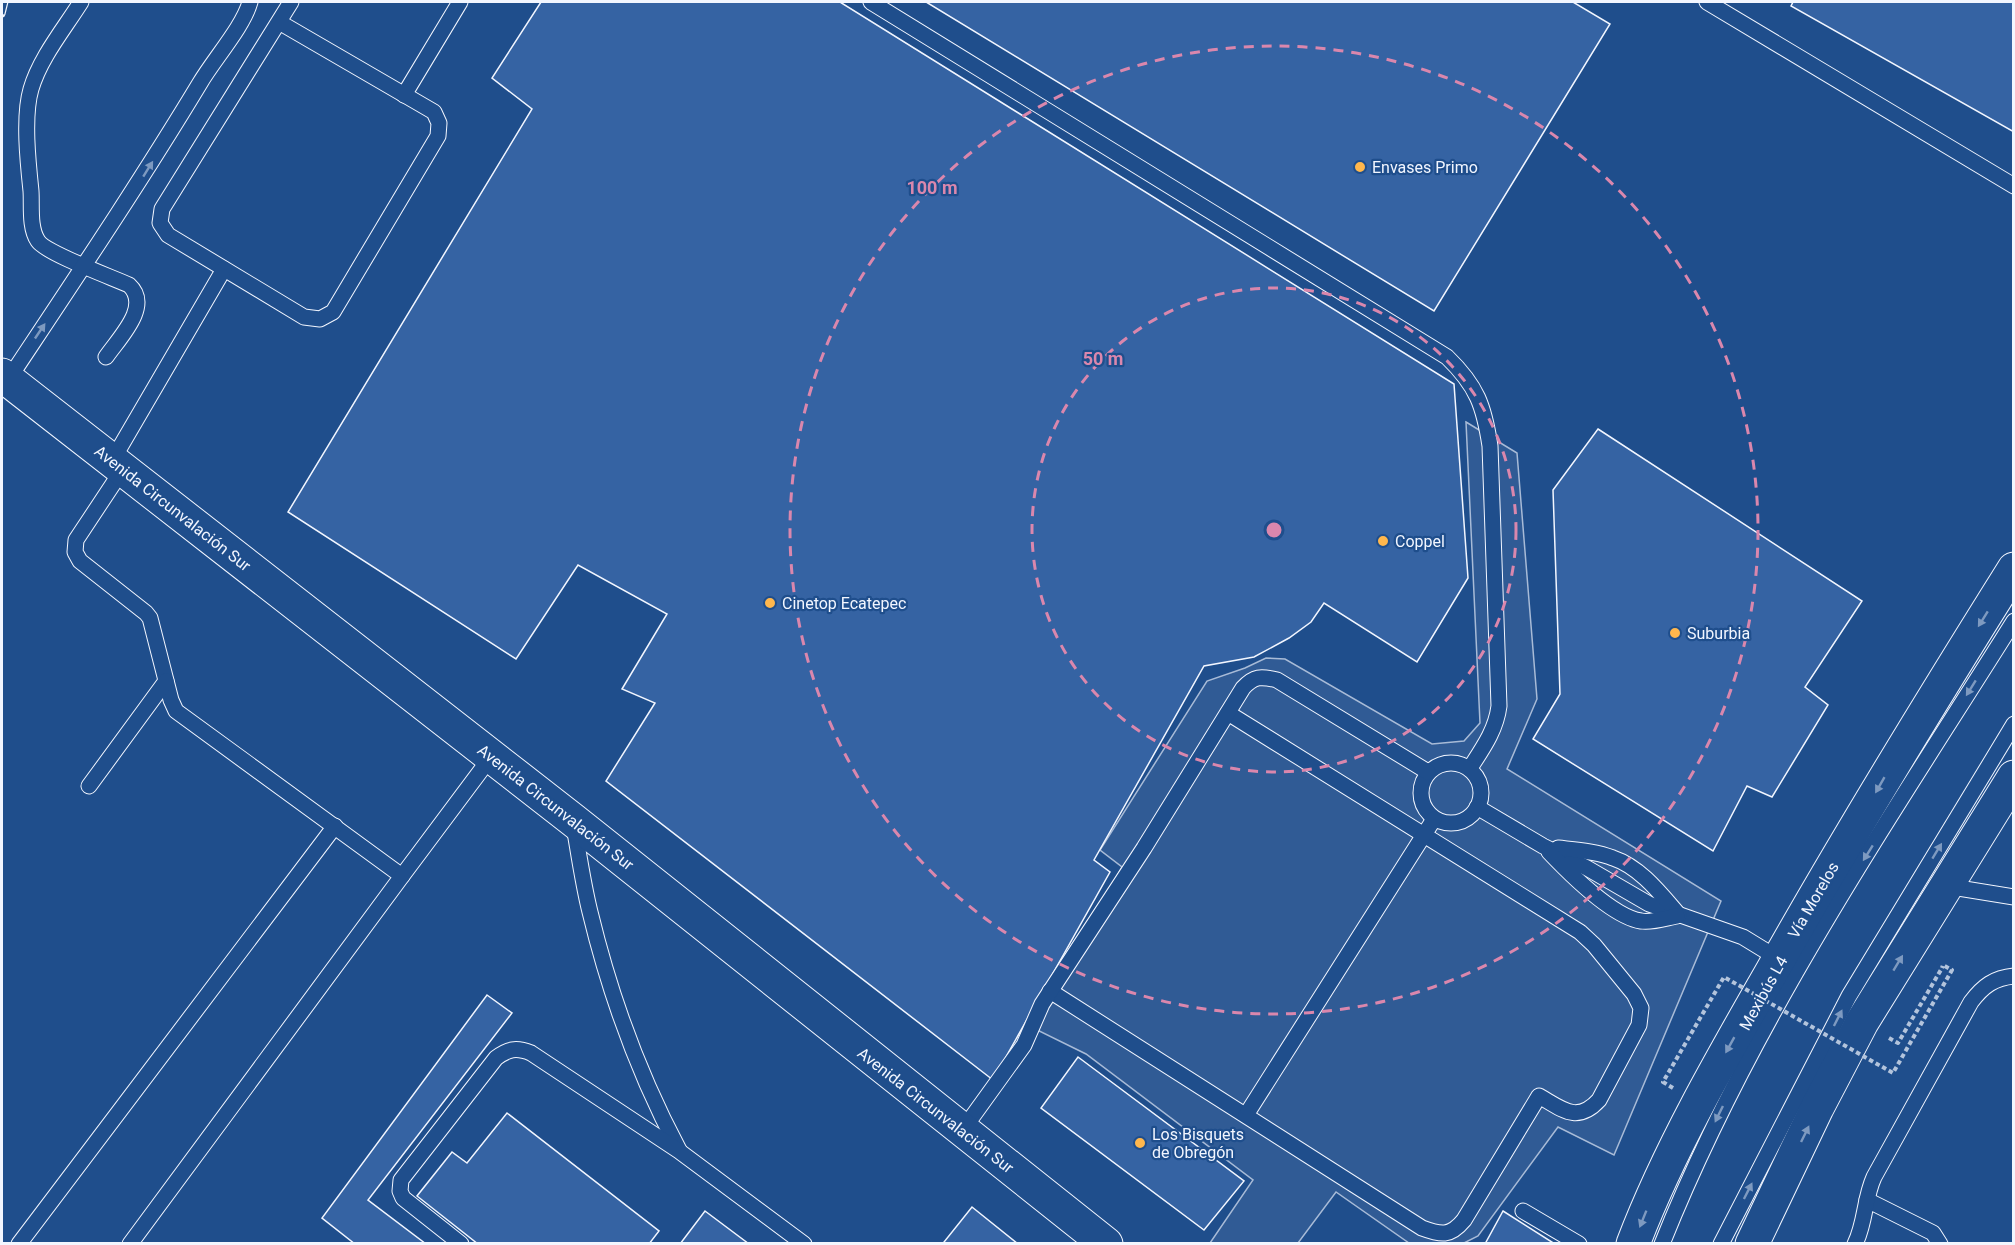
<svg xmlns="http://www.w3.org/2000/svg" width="2015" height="1245" font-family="Roboto,sans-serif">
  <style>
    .built { fill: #305b95; stroke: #a8bbd7; stroke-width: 1.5 }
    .building { fill: #3563a3; stroke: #f2f6ff; stroke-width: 1.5 }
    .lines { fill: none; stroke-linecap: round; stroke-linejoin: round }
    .service-casing { stroke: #f2f6ff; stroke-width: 17 }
    .tertiary-casing { stroke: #f2f6ff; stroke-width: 35 }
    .primary-casing { stroke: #f2f6ff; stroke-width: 35 }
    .path { stroke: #b3c4dc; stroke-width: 4; stroke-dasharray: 4.5 3; stroke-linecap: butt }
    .service { stroke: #1f4e8c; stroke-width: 15 }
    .tertiary { stroke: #1f4e8c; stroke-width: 33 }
    .primary { stroke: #1f4e8c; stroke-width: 33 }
    .rail-casing { stroke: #f2f6ff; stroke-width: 7 }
    .rail { stroke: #1f4e8c; stroke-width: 4.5; stroke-dasharray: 14; stroke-linecap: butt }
    .path-bridge { stroke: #b3c4dc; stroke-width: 4; stroke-dasharray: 4.5 3; stroke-linecap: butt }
    .oneway { fill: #7e9ac0 }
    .ring { fill: none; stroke: #da87ad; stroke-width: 3; stroke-dasharray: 10 8 }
    .poi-dot { fill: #ffb74d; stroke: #1f4e8c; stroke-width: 2 }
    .labels { text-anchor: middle; stroke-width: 4.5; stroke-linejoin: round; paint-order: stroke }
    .poi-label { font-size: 16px; fill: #f2f6ff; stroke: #1f4e8c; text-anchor: start }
    .street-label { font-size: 16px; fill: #f2f6ff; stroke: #1f4e8c }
    .centre { fill: #da87ad; stroke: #1f4e8c; stroke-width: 3 }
    .ring-label { font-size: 18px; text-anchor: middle; font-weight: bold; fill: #da87ad; stroke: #1f4e8c; stroke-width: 4.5; stroke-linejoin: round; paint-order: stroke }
  </style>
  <rect width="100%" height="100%" fill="#1f4e8c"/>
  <polygon class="built" points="1466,422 1517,453 1537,699 1507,769 1721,901 1614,1155 1558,1127 1478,1236 1464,1243 1409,1243 1336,1192 1298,1243 1210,1243 1253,1180 1086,1054 1031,1027 1122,867 1100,850 1207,681 1245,668 1266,658 1285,659 1432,744 1464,741 1480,723"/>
  <g class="building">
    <polygon points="541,2 840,2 1454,384 1468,578 1417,662 1324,603 1311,622 1289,638 1254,657 1204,666 1094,860 1110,872 993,1080 606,781 655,703 622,689 667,614 578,565 516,659 288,512 532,109 492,78"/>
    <polygon points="926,2 1573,2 1610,24 1434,311"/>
    <polygon points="1793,2 2014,2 2014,132 1791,6"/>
    <polygon points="1598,429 1862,601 1805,687 1828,705 1772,797 1747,786 1713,851 1533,739 1560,694 1553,490"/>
    <polygon points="487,995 512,1013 368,1200 426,1244 355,1244 322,1218"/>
    <polygon points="1078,1057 1244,1181 1204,1230 1041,1108"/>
    <polygon points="507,1113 659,1231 649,1244 478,1244 417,1196 452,1152 467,1163"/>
    <polygon points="972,1207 1018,1244 947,1244 944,1242"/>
    <polygon points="705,1211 749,1244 680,1244"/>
    <polygon points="1503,1211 1555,1244 1485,1244"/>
  </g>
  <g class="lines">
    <defs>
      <g id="service">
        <path d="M81 2C64 29 40 58 31 89 23 116 28 163 31 191 32 205 29 228 38 241 46 253 111 277 129 285 152 306 119 338 106 357"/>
        <path d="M871 2 1447 357C1477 386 1484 406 1490 446L1499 706C1496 730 1483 748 1470 768"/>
        <polyline points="1707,2 2014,186"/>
        <polyline points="279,22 434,112 439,123 438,136 333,312 320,319 304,317 168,235 160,223 162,209 291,2"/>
        <polyline points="404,95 460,2"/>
        <path d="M8 380C73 282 139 184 200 83 214 59 243 27 250 2"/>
        <polyline points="112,461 224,269"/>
        <polyline points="123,469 76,540 75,552 80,561 146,613 150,618 171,700 176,711 402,876 130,1244"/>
        <circle cx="1451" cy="793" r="30"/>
        <polyline points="89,786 166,681"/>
        <polyline points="1477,807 1543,846 1587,868 1649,904 1743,937 1779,959"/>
        <path d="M574 826C579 855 583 884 590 912 610 995 639 1075 679 1150"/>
        <path d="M1558 848C1576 850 1595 851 1613 858 1640 867 1660 893 1679 915"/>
        <path d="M1549 852C1568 872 1613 917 1641 921 1652 923 1666 918 1677 916"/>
        <polyline points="402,876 491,757"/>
        <polyline points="1946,886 2014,897"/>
        <path d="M1050 991 1422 1228C1441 1235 1450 1237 1464 1220L1539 1096C1562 1109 1577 1124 1599 1100L1639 1025 1641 1008 1634 994 1594 945 1580 932 1228 713"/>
        <polyline points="1246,1115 1434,819"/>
        <path d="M962 1131 1024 1045 1042 1004 1144 848 1243 688C1254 676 1261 676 1277 680L1428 772"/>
        <polyline points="1867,1200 1933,1233 1940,1244"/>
        <polyline points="1523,1211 1579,1244"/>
        <polyline points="19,1244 335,826"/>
        <path d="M461 1244 403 1198 400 1191 401 1180 496 1058C508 1049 516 1047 531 1053L679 1151 804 1244"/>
        <path d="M1662 1244C1751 1021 1887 823 2014 621"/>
        <polyline points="1721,1244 1849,996 2014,724"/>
        <path d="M1855 1244C1866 1221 1864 1199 1874 1177L1971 1002C1983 986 1994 978 2014 976"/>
      </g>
      <polyline id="tertiary" points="2,375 573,820 1106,1244"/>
      <g id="primary">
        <path d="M1633 1244C1668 1152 1722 1058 1771 973 1848 836 1930 703 2014 569"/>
        <polyline points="1752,1244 1817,1108 1862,1022 2014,777"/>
      </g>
    </defs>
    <use href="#service" class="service-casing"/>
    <use href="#tertiary" class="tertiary-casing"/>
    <use href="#primary" class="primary-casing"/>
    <polyline class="path" points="1889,1038 1898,1043 1942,968"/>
    <use href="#service" class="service"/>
    <use href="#tertiary" class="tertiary"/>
    <use href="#primary" class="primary"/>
    <defs>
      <polyline id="rail" points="2,14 5,2"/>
    </defs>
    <use href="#rail" class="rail-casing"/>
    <use href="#rail" class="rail"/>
    <polyline class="path-bridge" points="1673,1088 1663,1082 1724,977 1893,1073 1952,970 1943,965 1942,968"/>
  </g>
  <defs><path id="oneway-solid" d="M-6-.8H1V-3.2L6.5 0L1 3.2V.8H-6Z" transform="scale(1.5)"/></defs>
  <g class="oneway">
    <use href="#oneway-solid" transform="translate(148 169) rotate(-58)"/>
    <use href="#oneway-solid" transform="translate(40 331) rotate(-56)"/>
    <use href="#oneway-solid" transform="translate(1983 619) rotate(122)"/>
    <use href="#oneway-solid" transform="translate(1971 688) rotate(122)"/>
    <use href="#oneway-solid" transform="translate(1880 785) rotate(120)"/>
    <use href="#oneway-solid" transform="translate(1937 851) rotate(-59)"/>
    <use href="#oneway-solid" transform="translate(1868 853) rotate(122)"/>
    <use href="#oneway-solid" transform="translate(1898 963) rotate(-59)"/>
    <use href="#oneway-solid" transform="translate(1838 1018) rotate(-63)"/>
    <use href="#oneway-solid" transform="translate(1730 1045) rotate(119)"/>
    <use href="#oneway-solid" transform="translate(1719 1114) rotate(116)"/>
    <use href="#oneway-solid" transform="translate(1805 1134) rotate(-64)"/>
    <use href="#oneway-solid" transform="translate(1748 1191) rotate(-63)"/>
    <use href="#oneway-solid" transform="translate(1643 1219) rotate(112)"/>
  </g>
  <g class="ring">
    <circle cx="1274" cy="530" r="242"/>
    <circle cx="1274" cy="530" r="484"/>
  </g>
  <g class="poi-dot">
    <circle cx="1360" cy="167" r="6"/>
    <circle cx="1383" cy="541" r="6"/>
    <circle cx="770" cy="603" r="6"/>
    <circle cx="1675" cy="633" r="6"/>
    <circle cx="1140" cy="1143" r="6"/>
  </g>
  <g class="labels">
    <g class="poi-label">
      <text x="1372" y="173">Envases Primo</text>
      <text x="1395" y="547">Coppel</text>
      <text x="782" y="609">Cinetop Ecatepec</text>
      <text x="1687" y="639">Suburbia</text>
      <text x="1152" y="1140">Los Bisquets<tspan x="1152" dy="18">de Obregón</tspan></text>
    </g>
    <g class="street-label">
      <text transform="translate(173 508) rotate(38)" y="6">Avenida Circunvalación Sur</text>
      <text transform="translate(556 807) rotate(38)" y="6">Avenida Circunvalación Sur</text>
      <text transform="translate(1813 900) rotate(-60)" y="6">Vía Morelos</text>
      <text transform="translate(1763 993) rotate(-61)" y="6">Mexibús L4</text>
      <text transform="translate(936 1110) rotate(38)" y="6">Avenida Circunvalación Sur</text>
    </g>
  </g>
  <circle cx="1274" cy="530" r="9" class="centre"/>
  <g class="ring-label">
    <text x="932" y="194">100 m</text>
    <text x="1103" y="365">50 m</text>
  </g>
  <rect width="2015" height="1245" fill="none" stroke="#f2f6ff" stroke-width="6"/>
</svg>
